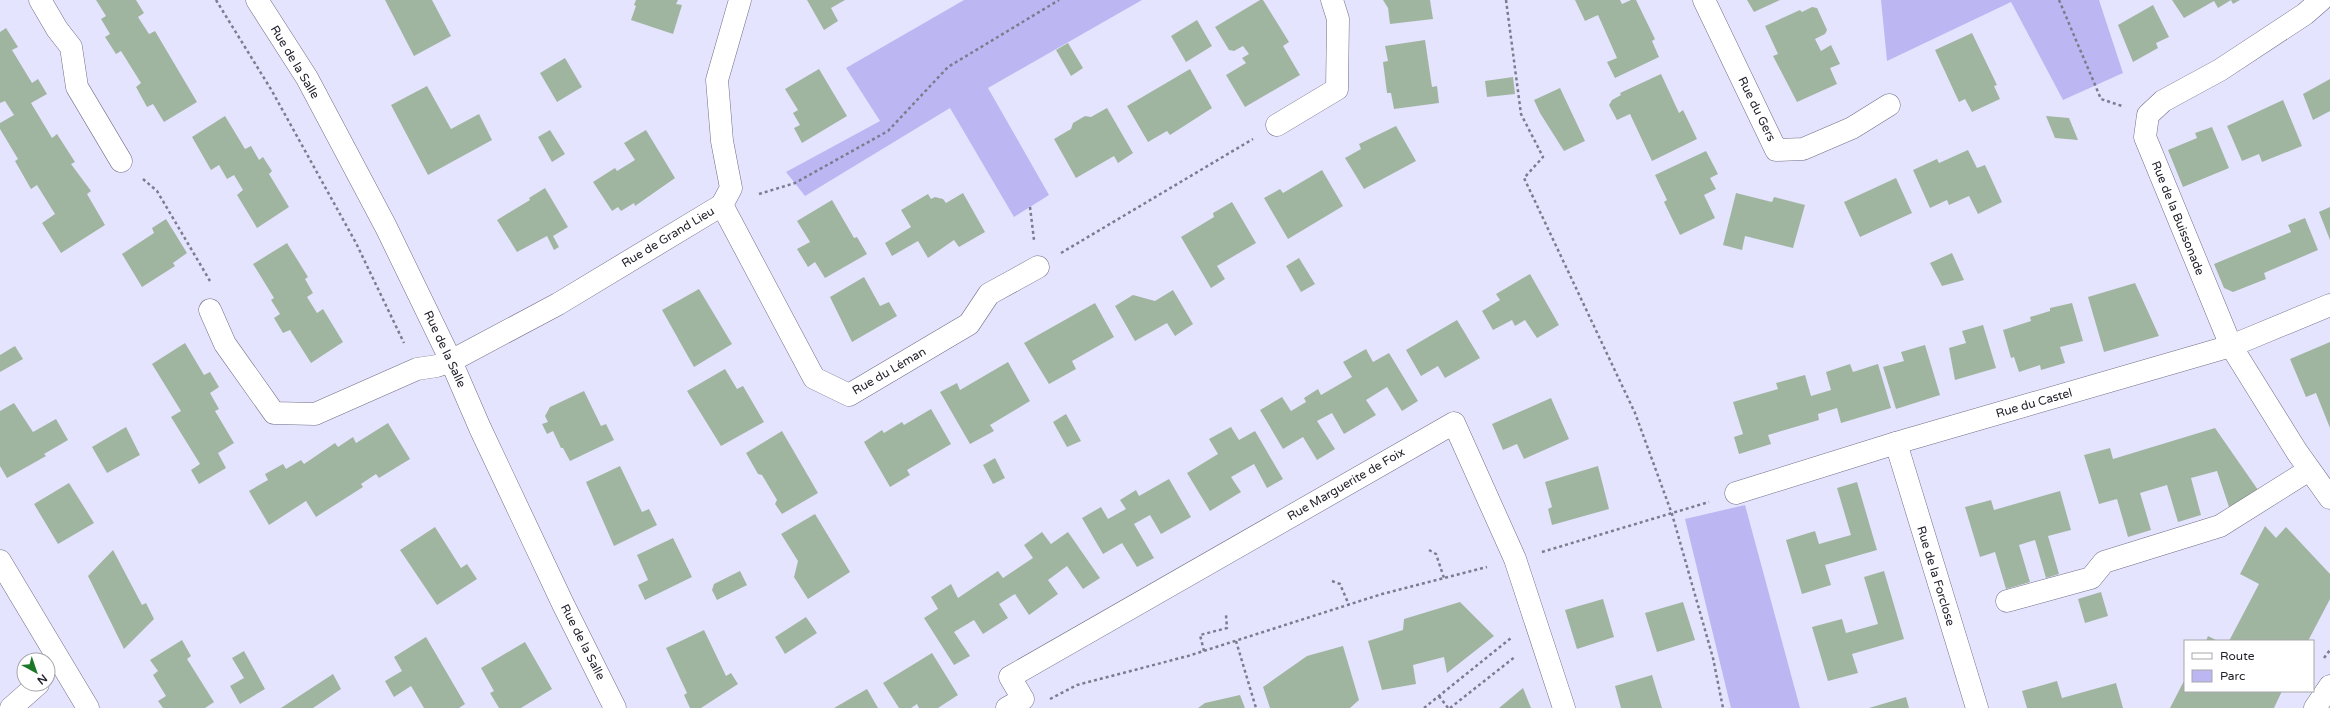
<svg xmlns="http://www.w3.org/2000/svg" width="2330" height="708" font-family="'Varela Round',sans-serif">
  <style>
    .green { fill: #bcb7f2 }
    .building { fill: #a0b5a0 }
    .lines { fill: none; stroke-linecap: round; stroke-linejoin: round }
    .minor-casing { stroke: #706e86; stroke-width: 23 }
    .path { stroke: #7d7c8e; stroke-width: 2.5; stroke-dasharray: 3 3; stroke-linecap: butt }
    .minor { stroke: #fff; stroke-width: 22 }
    .labels { text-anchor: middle; stroke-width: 3; stroke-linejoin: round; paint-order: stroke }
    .street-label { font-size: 12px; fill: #22212b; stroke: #fff }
  </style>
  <rect width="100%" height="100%" fill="#e5e4ff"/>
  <g class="green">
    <polygon points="964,0 1142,0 988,88 1049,195 1014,217 950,108 805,196 786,172 880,121 846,68"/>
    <polygon points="1881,0 2099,0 2123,73 2063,100 2011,2 1887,61"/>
    <polygon points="1745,505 1800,708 1731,708 1685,519"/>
  </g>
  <g class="building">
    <polygon points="96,0 136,0 144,13 138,17 149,34 155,31 197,102 164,122 153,104 147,107 136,87 141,83 121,51 116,54 105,37 110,34 101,19 106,16"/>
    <polygon points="385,0 432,0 451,36 414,56"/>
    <polygon points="636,0 678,0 676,4 682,5 673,34 631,20 636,6 634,5"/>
    <polygon points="807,0 845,0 831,8 838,21 824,30"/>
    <polygon points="1260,0 1263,0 1289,42 1283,46 1300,75 1245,107 1226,75 1246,63 1242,58 1249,54 1243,46 1234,51 1229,50 1215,27"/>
    <polygon points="1383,0 1430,0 1433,19 1390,24 1388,8"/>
    <polygon points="1575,0 1620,0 1622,4 1631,0 1636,0 1655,39 1652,41 1659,57 1615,78 1607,62 1617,58 1598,15 1585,21"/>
    <polygon points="1747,0 1780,0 1754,12"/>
    <polygon points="2172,0 2231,0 2218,8 2214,1 2184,18"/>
    <polygon points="2231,0 2240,0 2233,4"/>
    <polygon points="2153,5 2169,37 2156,43 2158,48 2133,62 2118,25"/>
    <polygon points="1812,7 1817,8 1827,30 1825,34 1815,39 1821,51 1831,45 1840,64 1830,68 1837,84 1797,102 1773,56 1778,54 1765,26 1800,10 1802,12"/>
    <polygon points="1197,20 1212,46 1186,62 1171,36"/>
    <polygon points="6,28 18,47 12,50 32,83 38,79 47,94 31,103 52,138 57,134 75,162 71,164 91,191 87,194 105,225 61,253 42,223 55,214 37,185 31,189 15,161 18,159 0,129 0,123 14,115 5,101 0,103 0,32"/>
    <polygon points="1972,33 1997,85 1994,86 2000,99 1972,112 1965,99 1959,102 1935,50"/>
    <polygon points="1425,40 1432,87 1437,86 1439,103 1394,109 1391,93 1387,93 1383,62 1388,61 1385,46"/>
    <polygon points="1068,43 1083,68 1071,76 1056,50"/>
    <polygon points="565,58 582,87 557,102 540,73"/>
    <polygon points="819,69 847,116 802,143 794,128 800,125 793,113 798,110 785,89"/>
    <polygon points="1190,69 1212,108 1170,135 1167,131 1148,142 1127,106"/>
    <polygon points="1661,74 1679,113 1683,110 1697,139 1652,161 1630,114 1617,120 1609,105 1612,100 1621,95 1620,93"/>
    <polygon points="1513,77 1515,94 1487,97 1485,81"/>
    <polygon points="2330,79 2330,111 2313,120 2303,94"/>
    <polygon points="427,86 451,129 479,114 492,140 428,175 391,105"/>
    <polygon points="1560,88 1585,141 1564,151 1540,113 1534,100"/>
    <polygon points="2283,100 2302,146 2262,162 2259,154 2242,161 2227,126"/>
    <polygon points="1107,108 1133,153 1118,163 1114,156 1076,178 1054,139 1071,129 1073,123 1085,116 1091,117"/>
    <polygon points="225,116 245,149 251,146 259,160 263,157 272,171 269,174 289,207 257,228 237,195 243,190 234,175 227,179 219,165 211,170 192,137"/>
    <polygon points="2046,116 2069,118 2078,140 2055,138"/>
    <polygon points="1396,126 1416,161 1364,189 1345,158 1361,149 1359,144"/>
    <polygon points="2212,127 2229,168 2183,187 2168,150 2197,138 2195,133"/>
    <polygon points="550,130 565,154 552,162 538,137"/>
    <polygon points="646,130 675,178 635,206 634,203 621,211 618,207 612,211 593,182 615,168 617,171 635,160 624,143"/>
    <polygon points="1968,150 1977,168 1985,165 2002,202 1978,214 1969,196 1949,205 1947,200 1930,208 1913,170 1937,159 1939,163"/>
    <polygon points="1706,151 1718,174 1710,178 1716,189 1704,195 1715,218 1680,235 1664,202 1667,200 1655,175"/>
    <polygon points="1322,170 1343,206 1288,239 1264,198 1280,189 1283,193"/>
    <polygon points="1896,178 1912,213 1860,237 1844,202"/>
    <polygon points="545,188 568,227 553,236 559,247 554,250 547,236 517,252 497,220 530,200 529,198"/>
    <polygon points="963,193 985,232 959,247 954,240 928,258 918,241 892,256 885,243 911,227 901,210 928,194 931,199 935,197 943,199 946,203"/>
    <polygon points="1736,193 1772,202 1774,197 1805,205 1793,248 1745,236 1742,250 1723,245"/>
    <polygon points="832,200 854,238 857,237 867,254 825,278 815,262 808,267 797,249 810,242 797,221"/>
    <polygon points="1232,202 1256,243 1217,266 1225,279 1211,288 1181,237 1214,217 1213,213"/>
    <polygon points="2330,207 2330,240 2319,212"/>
    <polygon points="2305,218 2318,250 2264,273 2266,279 2233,292 2224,288 2214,264 2291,232 2288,225"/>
    <polygon points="166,219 187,253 173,263 175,266 142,287 122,254 154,233 152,228"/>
    <polygon points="287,243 308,277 305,279 313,293 307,297 317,313 323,309 343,342 311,363 290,330 283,333 274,318 280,314 271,300 274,298 253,264"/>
    <polygon points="1952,253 1964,280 1942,286 1930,263"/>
    <polygon points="1299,258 1315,284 1301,292 1286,266"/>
    <polygon points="1530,274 1559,325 1537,338 1525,320 1515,326 1512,320 1493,330 1482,311 1500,300 1496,294"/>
    <polygon points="864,277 880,306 889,302 897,316 852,342 830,297"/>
    <polygon points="2135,283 2159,336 2104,352 2088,297"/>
    <polygon points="699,289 732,344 694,367 662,310"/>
    <polygon points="1173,290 1193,324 1175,336 1167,323 1135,341 1115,306 1133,295 1155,301"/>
    <polygon points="1095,303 1114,337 1072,361 1076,369 1049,384 1024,343"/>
    <polygon points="2072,303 2083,341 2060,347 2065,363 2041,370 2040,365 2019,372 2014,357 2011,358 2003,330 2031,321 2030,317 2050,311 2050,308"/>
    <polygon points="1457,320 1480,358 1445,378 1438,366 1421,376 1406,350"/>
    <polygon points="1983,325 1996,368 1955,380 1949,348 1966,343 1962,331"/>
    <polygon points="2330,342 2330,428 2316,393 2306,397 2290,359"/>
    <polygon points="185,343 204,375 210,372 219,387 210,393 219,409 215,411 234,443 218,453 226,468 199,484 191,470 200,464 171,417 181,411 152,364"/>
    <polygon points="1925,345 1940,395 1896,409 1883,367 1904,361 1901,352"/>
    <polygon points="15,346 23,359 0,372 0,355"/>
    <polygon points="1366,349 1373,362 1389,353 1418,401 1402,411 1387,387 1366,400 1376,415 1344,434 1332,413 1317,421 1335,449 1317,460 1303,437 1283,449 1260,410 1282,397 1291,411 1306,402 1304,398 1318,389 1321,395 1352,377 1343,362"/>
    <polygon points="1008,362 1030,401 990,425 994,431 970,444 940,392 957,383 960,390"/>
    <polygon points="1850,364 1853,372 1878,364 1891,408 1841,423 1837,408 1818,414 1819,420 1768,435 1771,444 1739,454 1734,437 1743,434 1733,402 1778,389 1776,383 1805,375 1811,396 1831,390 1826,372"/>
    <polygon points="725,369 737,389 743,386 764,422 721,446 687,391"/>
    <polygon points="584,391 601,426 606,424 614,440 570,461 563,448 561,448 553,431 547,434 542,424 548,422 545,416 550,407"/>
    <polygon points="1551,398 1569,439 1524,459 1517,444 1503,450 1492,424"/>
    <polygon points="14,403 33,432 56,419 68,440 44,454 46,456 7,478 0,466 0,411"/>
    <polygon points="931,409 951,444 907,470 910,475 890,487 864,442 882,430 884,433 902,422 904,425"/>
    <polygon points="1066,414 1081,441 1067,447 1053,422"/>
    <polygon points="388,423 410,459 379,478 376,474 361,484 363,487 316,517 306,501 269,525 249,491 268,480 265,474 283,464 286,469 301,460 304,464 335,443 338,447 353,437 356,443"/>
    <polygon points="126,427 140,455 107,473 92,447"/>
    <polygon points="1231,427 1239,440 1255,431 1283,479 1267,488 1254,464 1231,477 1241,492 1210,511 1187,473 1218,454 1209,439"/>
    <polygon points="2215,428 2258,490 2229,507 2217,471 2191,478 2201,515 2178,522 2167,485 2140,493 2151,530 2128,537 2117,499 2099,504 2084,455 2110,448 2113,459"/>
    <polygon points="782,431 818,493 782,514 775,504 777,500 762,475 758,474 746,453"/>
    <polygon points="995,458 1005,478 993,484 983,465"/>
    <polygon points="620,466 642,512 649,509 657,525 614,546 586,482"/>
    <polygon points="1598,466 1609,509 1552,525 1548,509 1552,507 1545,482"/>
    <polygon points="1169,479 1191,517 1161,534 1150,515 1134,524 1154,558 1137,567 1122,543 1103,554 1082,518 1101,507 1108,519 1126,509 1120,500 1136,490 1139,496"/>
    <polygon points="1857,482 1877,550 1825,565 1831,585 1802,594 1786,540 1815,531 1819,544 1851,535 1837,488"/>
    <polygon points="69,483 94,523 58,544 34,504"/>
    <polygon points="2060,491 2071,530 2048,536 2059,574 2046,578 2035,540 2019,545 2030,582 2006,589 1995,552 1980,557 1965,507 1991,500 1994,510"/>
    <polygon points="815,514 850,572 808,599 794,577 798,561 781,534"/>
    <polygon points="2265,526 2276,538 2286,527 2330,574 2330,599 2308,641 2229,641 2259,584 2240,574"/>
    <polygon points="435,527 461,568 467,564 477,579 437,605 400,550"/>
    <polygon points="1042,532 1051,544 1068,532 1100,578 1083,589 1067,566 1048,580 1058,594 1029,615 1015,594 999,604 1008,618 983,634 974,620 954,632 970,656 954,665 924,618 938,609 931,597 951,584 958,598 998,571 1003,578 1033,558 1024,545"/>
    <polygon points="673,538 692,577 645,600 638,585 648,580 637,555"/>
    <polygon points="113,550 142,605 146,603 154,619 124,649 88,576"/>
    <polygon points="740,571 747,585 717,600 712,590 714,584"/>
    <polygon points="1884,571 1904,639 1852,654 1858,673 1828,681 1812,627 1842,619 1846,633 1878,624 1864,577"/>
    <polygon points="2101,592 2108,616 2085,623 2078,599"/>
    <polygon points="1603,599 1614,637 1577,649 1565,610"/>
    <polygon points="1460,602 1494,636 1447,673 1444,657 1413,665 1416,684 1382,690 1368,641 1403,630 1404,619"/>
    <polygon points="1683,602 1695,640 1657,652 1645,613"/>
    <polygon points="806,617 817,633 785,654 775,637"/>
    <polygon points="704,630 726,676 731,673 738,684 701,708 690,708 684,695 687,693 666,648"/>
    <polygon points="2208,636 2218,641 2206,641"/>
    <polygon points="426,637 465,704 459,708 424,708 411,686 394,697 385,681 402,671 394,657"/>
    <polygon points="182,640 191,656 187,659 214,702 205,708 163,708 158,701 166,696 153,675 158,671 150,660"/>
    <polygon points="525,642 552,689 521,708 499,708 490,693 494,691 481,668"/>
    <polygon points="1343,646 1359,700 1350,708 1270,708 1263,687 1307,656"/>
    <polygon points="244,651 265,689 240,704 230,686 244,678 232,658"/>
    <polygon points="932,653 958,695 938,708 919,708 917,704 911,708 899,708 883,683"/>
    <polygon points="333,674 341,689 313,708 281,708"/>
    <polygon points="1652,675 1662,708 1621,708 1615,686"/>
    <polygon points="2185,679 2185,691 2282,691 2274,708 2170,708"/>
    <polygon points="2057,681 2062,698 2116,683 2123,708 2027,708 2022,691"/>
    <polygon points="1523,688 1531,708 1499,708"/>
    <polygon points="867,689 878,708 834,708"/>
    <polygon points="1240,695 1245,708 1198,708 1205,703"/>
    <polygon points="1906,697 1909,708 1869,708"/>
  </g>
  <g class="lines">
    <defs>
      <g id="minor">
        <polyline points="40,0 57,29 71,47 77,87 121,161"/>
        <polyline points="257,0 307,78 386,227 451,361 480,428 563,604 615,708"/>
        <polyline points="1704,0 1776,150 1803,149 1852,128 1889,105"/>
        <polyline points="2321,0 2305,14 2220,70 2163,101 2148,115 2145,137 2231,346 2297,452 2330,498"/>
        <polyline points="1277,125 1337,89 1338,19 1332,0"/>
        <polyline points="722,205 814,378 849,395 969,324 989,294 1038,267"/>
        <polyline points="210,310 225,344 274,413 315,414 417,369 437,366 451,361 558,304 722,205 731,188 722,141 717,80 740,0"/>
        <polyline points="1896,443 1977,708"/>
        <polyline points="1736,493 1896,443 2231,346 2330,305"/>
        <polyline points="0,561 88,708"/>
        <polyline points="2007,601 2091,578 2104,562 2220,526 2309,470"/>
        <polyline points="11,708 38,684"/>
        <polyline points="1007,708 1023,699 1010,677 1454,423 1515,559 1564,708"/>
        <polyline points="2315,708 2330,686"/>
      </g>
    </defs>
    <use href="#minor" class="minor-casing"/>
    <g class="path">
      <polyline points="216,0 272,91 356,243 404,343"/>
      <polyline points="1506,0 1521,114 1543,157 1524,178 1635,413 1672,514 1713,658 1723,708"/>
      <polyline points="2059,0 2101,99 2122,106"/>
      <polyline points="143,179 157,191 210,281"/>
      <polyline points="759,194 795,183 888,131 948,67 1059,0"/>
      <polyline points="1030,207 1034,240"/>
      <polyline points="1061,253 1253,139"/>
      <polyline points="1429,550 1436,554 1444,578"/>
      <polyline points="1542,552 1709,502"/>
      <polyline points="1332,581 1340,584 1349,605"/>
      <polyline points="1236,641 1256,708"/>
      <polyline points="1204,651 1200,635 1227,628 1226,615"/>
      <polyline points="2324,658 2330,650"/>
      <polyline points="1439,696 1448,708"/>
      <polyline points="1050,699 1077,685 1188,656 1382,594 1487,567"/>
      <polyline points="1424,708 1511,638"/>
      <polyline points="1450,708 1516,656"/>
    </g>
    <use href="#minor" class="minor"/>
  </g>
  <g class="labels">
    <g class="street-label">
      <text transform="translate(295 62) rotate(59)" y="4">Rue de la Salle</text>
      <text transform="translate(1757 109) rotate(64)" y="4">Rue du Gers</text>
      <text transform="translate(2178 218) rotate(68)" y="4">Rue de la Buissonade</text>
      <text transform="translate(668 237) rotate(-31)" y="4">Rue de Grand Lieu</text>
      <text transform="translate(445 349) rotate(65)" y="4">Rue de la Salle</text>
      <text transform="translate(889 371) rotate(-30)" y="4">Rue du Léman</text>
      <text transform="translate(2034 403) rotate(-16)" y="4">Rue du Castel</text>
      <text transform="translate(1346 484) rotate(-30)" y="4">Rue Marguerite de Foix</text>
      <text transform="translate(1936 576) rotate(73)" y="4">Rue de la Forclose</text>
      <text transform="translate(583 642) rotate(63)" y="4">Rue de la Salle</text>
    </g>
  </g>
  <rect x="2184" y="640" width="130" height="52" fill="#ffffff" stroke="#a7a6aa"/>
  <rect x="2192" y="653" width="20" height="6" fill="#ffffff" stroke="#a7a6aa"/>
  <text x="2220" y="660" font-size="12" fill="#22212b">Route</text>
  <rect x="2192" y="670" width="20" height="12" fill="#bcb7f2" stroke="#a7a6aa"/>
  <text x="2220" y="680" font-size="12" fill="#22212b">Parc</text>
  <g transform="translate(36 672) rotate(140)"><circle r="19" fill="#ffffff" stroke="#a7a6aa"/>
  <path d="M0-3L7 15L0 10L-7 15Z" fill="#1a7827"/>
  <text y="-6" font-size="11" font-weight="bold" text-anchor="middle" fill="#22212b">N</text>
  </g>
</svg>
